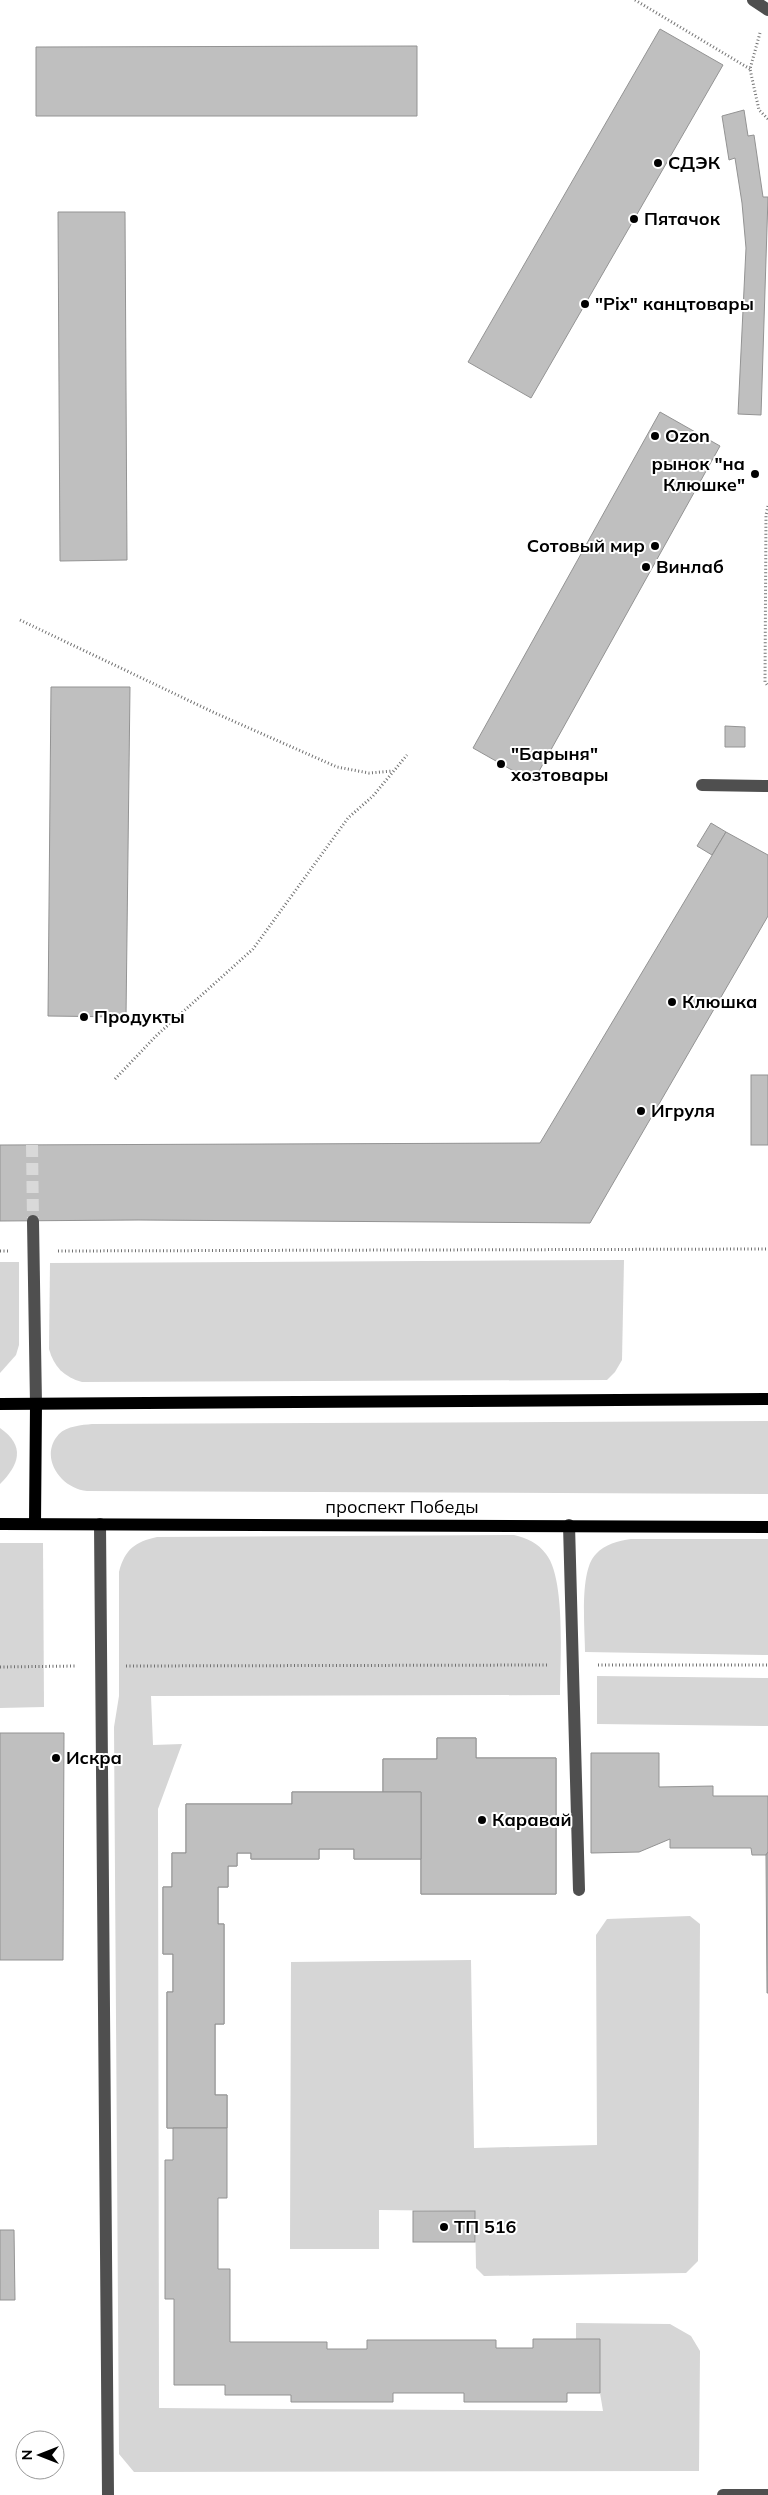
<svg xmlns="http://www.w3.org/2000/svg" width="768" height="2495" font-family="Mulish,sans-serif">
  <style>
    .green { fill: #d6d6d6 }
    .building { fill: #bfbfbf; stroke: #939393 }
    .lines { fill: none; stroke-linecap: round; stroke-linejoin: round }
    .minor-tunnel { stroke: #d9d9d9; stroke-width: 12; stroke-dasharray: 12 6; stroke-linecap: butt }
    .path { stroke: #717171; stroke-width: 3; stroke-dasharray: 1 2.5; stroke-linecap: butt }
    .minor { stroke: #4f4f4f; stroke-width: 12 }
    .major { stroke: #000; stroke-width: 12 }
    .poi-dot { fill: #000; stroke: #fff; stroke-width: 2 }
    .labels { text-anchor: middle; stroke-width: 4; stroke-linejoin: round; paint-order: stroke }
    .poi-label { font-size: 18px; font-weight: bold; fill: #000; stroke: #fff; text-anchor: start }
    .street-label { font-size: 18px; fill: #000; stroke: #fff }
  </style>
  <rect width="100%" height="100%" fill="#fff"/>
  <g class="green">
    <path d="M624 1260 622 1360 615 1372 607 1380 82 1382C64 1377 54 1367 49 1349L50 1263Z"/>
    <polygon points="0,1262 19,1262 19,1345 16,1355 0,1373"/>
    <path d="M768 1421V1494L87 1491C61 1489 38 1457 59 1434 67 1426 82 1425 92 1424Z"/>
    <path d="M0 1428C26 1446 19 1465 0 1484Z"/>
    <path d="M514 1535C527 1538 538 1543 546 1554 566 1579 560 1662 560 1695L151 1696 153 1745 182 1744 158 1809 159 2408 603 2411 600 2393V2339H576V2323L670 2324 691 2336 700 2351 699 2471 134 2472 119 2454 114 1727 119 1696V1572C125 1549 135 1542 157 1537Z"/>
    <path d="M631 1539H768V1655L585 1652C585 1629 579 1570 596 1554 605 1544 618 1541 631 1539Z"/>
    <polygon points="0,1543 43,1543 44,1707 0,1708"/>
    <polygon points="597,1676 768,1678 768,1726 597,1724"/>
    <polygon points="690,1916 700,1924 698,2261 686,2273 484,2276 476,2268 475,2211 379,2210 379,2249 290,2249 291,1962 471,1960 474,2148 597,2145 596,1935 607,1919"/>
  </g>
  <g class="building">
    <polygon points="660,29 723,65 531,398 468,362"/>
    <polygon points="417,46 417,116 36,116 36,47"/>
    <polygon points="744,110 748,136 754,135 763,197 768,197 761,415 738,414 746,248 742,203 735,158 729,160 722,116"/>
    <polygon points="58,212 125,212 127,560 60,561"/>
    <polygon points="660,412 720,446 533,782 473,748"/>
    <polygon points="51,687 130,687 126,1017 48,1016"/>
    <polygon points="725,726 745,727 745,747 725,747"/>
    <polygon points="711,823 726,832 712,855 697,846"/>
    <polygon points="726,832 768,855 768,916 590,1223 138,1220 0,1221 0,1145 540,1143"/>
    <rect x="751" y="1075" width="17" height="70"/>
    <polygon points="0,1733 64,1733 63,1960 0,1960"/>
    <polygon points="437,1738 476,1738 476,1758 556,1758 556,1894 421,1894 421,1859 354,1859 354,1849 319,1849 319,1859 251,1859 251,1853 237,1853 237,1866 228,1866 228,1887 218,1887 218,1924 224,1924 224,2024 215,2024 215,2095 227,2095 227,2128 167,2128 167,1992 173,1992 173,1954 163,1954 163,1887 172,1887 172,1853 186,1853 186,1804 292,1804 292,1792 383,1792 383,1759 437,1759"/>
    <polygon points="437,1738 476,1738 476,1758 556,1758 556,1894 421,1894 421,1792 383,1792 383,1759 437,1759"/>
    <polygon points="591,1753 659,1753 659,1787 713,1786 713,1796 768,1796 768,1852 766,1855 752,1855 751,1848 670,1848 670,1839 639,1852 591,1853"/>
    <polygon points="292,1792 421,1792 421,1859 354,1859 354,1849 319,1849 319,1859 251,1859 251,1853 237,1853 237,1866 228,1866 228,1887 218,1887 218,1924 224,1924 224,2024 215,2024 215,2095 227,2095 227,2128 167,2128 167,1992 173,1992 173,1954 163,1954 163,1887 172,1887 172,1853 186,1853 186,1804 292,1804"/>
    <polygon points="768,1852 768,1993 767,1993 766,1855"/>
    <polygon points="173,2128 227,2128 227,2198 218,2198 218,2269 230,2269 230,2342 327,2342 327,2349 367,2349 367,2340 496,2340 496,2348 533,2348 533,2339 600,2339 600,2393 567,2393 567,2402 464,2402 464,2393 393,2393 393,2402 291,2402 291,2395 225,2395 225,2385 174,2385 174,2299 165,2299 165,2160 173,2160"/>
    <rect x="413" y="2211" width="62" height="31"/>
    <polygon points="0,2230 14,2230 15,2300 0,2300"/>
  </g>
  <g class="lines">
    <polyline class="minor-tunnel" points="32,1145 33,1221"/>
    <g class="path">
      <polyline points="635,0 750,69"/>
      <polyline points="760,33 750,69 759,110 768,119"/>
      <polyline points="768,506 766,515 765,682 768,686"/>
      <polyline points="20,620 215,713 337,767 369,773 393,771"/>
      <polyline points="115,1079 157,1035 253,949 348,818 373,796 407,755"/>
      <polyline points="0,1251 9,1251"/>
      <polyline points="58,1251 768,1249"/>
      <polyline points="598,1665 768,1665"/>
      <polyline points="126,1666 549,1665"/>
      <polyline points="0,1667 77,1666"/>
    </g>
    <g class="minor">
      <polyline points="753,0 768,10"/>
      <polyline points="702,785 768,786"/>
      <polyline points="33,1221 36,1404"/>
      <polyline points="100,1524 108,2495"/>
      <polyline points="569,1525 579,1890"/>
      <polyline points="723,2495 768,2495"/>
    </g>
    <g class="major">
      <polyline points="0,1404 768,1399"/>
      <polyline points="0,1524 768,1527"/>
      <polyline points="35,1524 36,1404"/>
    </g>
  </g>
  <g class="poi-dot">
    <circle cx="658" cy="163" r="5"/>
    <circle cx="634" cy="219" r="5"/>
    <circle cx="585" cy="304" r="5"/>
    <circle cx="655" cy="436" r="5"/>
    <circle cx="755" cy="474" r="5"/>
    <circle cx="655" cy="546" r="5"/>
    <circle cx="646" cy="567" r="5"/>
    <circle cx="501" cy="764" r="5"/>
    <circle cx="672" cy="1002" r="5"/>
    <circle cx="84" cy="1017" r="5"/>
    <circle cx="641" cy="1111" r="5"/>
    <circle cx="56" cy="1758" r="5"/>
    <circle cx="482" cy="1820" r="5"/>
    <circle cx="444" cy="2227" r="5"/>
  </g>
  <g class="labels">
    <g class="poi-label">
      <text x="668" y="169">СДЭК</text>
      <text x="644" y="225">Пятачок</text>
      <text x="595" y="310">"Pix" канцтовары</text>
      <text x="665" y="442">Ozon</text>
      <text x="745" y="470" text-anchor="end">рынок "на<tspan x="745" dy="21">Клюшке"</tspan></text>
      <text x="645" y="552" text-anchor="end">Сотовый мир</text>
      <text x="656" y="573">Винлаб</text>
      <text x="511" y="760">"Барыня"<tspan x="511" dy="21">хозтовары</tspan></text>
      <text x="682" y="1008">Клюшка</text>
      <text x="94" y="1023">Продукты</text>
      <text x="651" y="1117">Игруля</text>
      <text x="66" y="1764">Искра</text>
      <text x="492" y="1826">Каравай</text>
      <text x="454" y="2233">ТП 516</text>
    </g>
    <g class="street-label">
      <text x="402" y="1513">проспект Победы</text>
    </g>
  </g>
  <g transform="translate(40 2455) rotate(270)"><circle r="24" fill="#ffffff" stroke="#999999"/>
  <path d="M0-4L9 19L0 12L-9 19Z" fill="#000000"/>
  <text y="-8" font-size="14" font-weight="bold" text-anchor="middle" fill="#000000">N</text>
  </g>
</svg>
